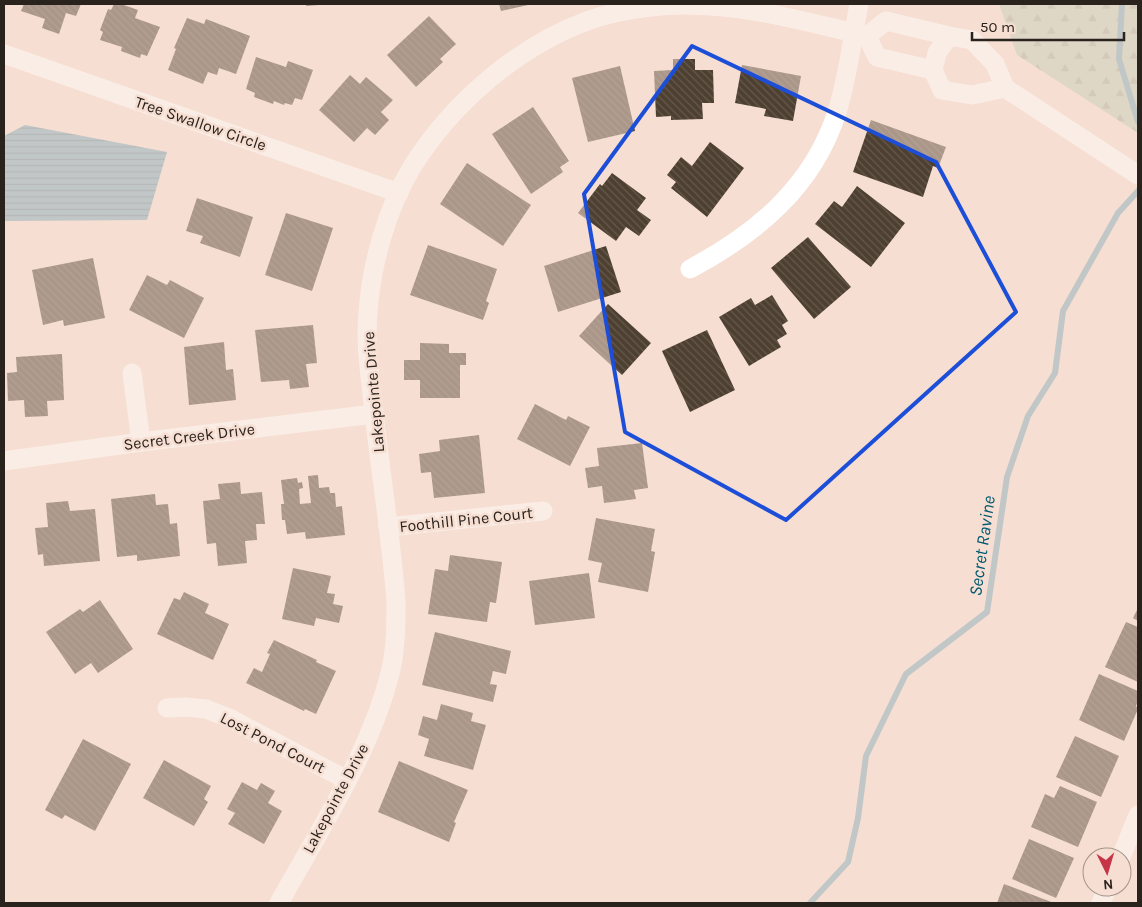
<svg xmlns="http://www.w3.org/2000/svg" width="1142" height="907" font-family="Karla,sans-serif">
  <style>
    .forest { fill: url(#forest-firs) }
    .water { fill: url(#water-rules) }
    .lines { fill: none; stroke-linecap: round; stroke-linejoin: round }
    .stream { stroke: #81aaba; stroke-width: 6 }
    .building { fill: url(#building-back-hatch) }
    .minor { stroke: #fff; stroke-width: 19 }
    .marked { fill: none; stroke: #1d4ed8; stroke-width: 4; stroke-linejoin: round }
    .labels { text-anchor: middle; stroke-width: 5; stroke-linejoin: round; paint-order: stroke }
    .street-label { font-size: 16px; fill: #2a221d; stroke: #f6dfd2 }
    .water-label { font-size: 18px; font-style: italic; fill: #035971; stroke: #f6dfd2 }
  </style>
  <defs>
    <pattern id="forest-firs" width="22" height="20" patternUnits="userSpaceOnUse" patternTransform="scale(1.25)"><rect width="22" height="20" fill="#c4cfb9"/><path d="M5 1l3.5 6h-7zM16 11l3.5 6h-7z" fill="#a9b19f"/></pattern>
    <pattern id="water-rules" width="6" height="5" patternUnits="userSpaceOnUse" patternTransform="scale(1.25)"><rect width="6" height="5" fill="#81aaba"/><path d="M0 2.5h6" fill="none" stroke="#6a8a97"/></pattern>
    <pattern id="building-back-hatch" width="6" height="6" patternUnits="userSpaceOnUse" patternTransform="scale(1.25)"><rect width="6" height="6" fill="#4e4031"/><path d="M-1 5l2 2M0 0l6 6M5-1l2 2" fill="none" stroke="#65594d"/></pattern>
  </defs>
  <rect width="100%" height="100%" fill="#f6dfd2"/>
  <polygon class="forest" points="999,4 1138,4 1138,133 1017,55"/>
  <polygon class="water" points="25,125 167,152 147,220 4,221 4,136"/>
  <g class="lines">
    <g class="stream">
      <polyline points="1122,4 1119,59 1138,122"/>
      <polyline points="810,903 848,862 858,818 866,756 906,674 987,612 1007,477 1028,416 1055,373 1063,311 1118,213 1138,191"/>
    </g>
  </g>
  <g class="building">
    <polygon points="24,4 81,4 76,16 66,13 59,34 42,28 45,19 21,11"/>
    <polygon points="114,4 121,4 138,10 135,18 160,27 147,56 141,54 140,58 121,51 122,47 100,40 103,32 100,30 108,9 111,10"/>
    <polygon points="306,4 319,4 319,5 306,6"/>
    <polygon points="499,4 528,4 528,5 501,11"/>
    <polygon points="429,16 456,44 440,59 443,62 416,87 387,55"/>
    <polygon points="187,18 204,24 206,19 250,36 236,74 219,68 217,75 208,72 203,84 168,70 176,49 174,48"/>
    <polygon points="256,57 286,67 288,61 313,70 302,100 295,98 292,105 285,103 284,105 274,101 273,104 254,97 255,93 246,89"/>
    <polygon points="673,59 695,59 695,70 713,70 714,103 702,103 703,119 671,120 671,116 656,117 654,71 673,70"/>
    <polygon points="742,65 801,76 793,121 764,116 766,109 735,103"/>
    <polygon points="620,66 635,131 588,142 572,78"/>
    <polygon points="350,75 360,84 366,77 393,100 381,112 389,120 375,135 367,128 354,142 319,110"/>
    <polygon points="533,107 569,161 560,167 563,172 531,194 492,134"/>
    <polygon points="871,120 946,147 938,168 933,166 923,197 853,172"/>
    <polygon points="710,142 744,168 707,217 671,188 676,182 667,175 681,157 692,166"/>
    <polygon points="467,163 531,205 503,246 440,204"/>
    <polygon points="612,173 646,198 637,210 651,220 639,236 626,227 616,241 578,213 600,184 602,186"/>
    <polygon points="857,186 905,223 871,267 815,224 834,201 842,207"/>
    <polygon points="197,198 253,217 240,257 200,243 203,236 186,231"/>
    <polygon points="286,213 333,228 312,291 265,275"/>
    <polygon points="808,237 851,287 814,319 771,268"/>
    <polygon points="428,245 497,269 486,301 489,303 483,320 410,295"/>
    <polygon points="606,246 621,292 558,312 544,266"/>
    <polygon points="93,258 105,318 64,326 63,320 43,325 32,270"/>
    <polygon points="147,275 167,285 170,280 204,298 184,338 129,310"/>
    <polygon points="772,295 788,321 782,325 787,334 777,340 781,347 749,366 719,317 751,298 755,305"/>
    <polygon points="608,304 651,343 622,375 579,336"/>
    <polygon points="313,325 317,363 306,364 309,387 290,389 289,380 261,382 255,330"/>
    <polygon points="707,330 735,390 690,412 662,351"/>
    <polygon points="224,342 226,370 233,369 236,400 189,405 184,347"/>
    <polygon points="420,343 449,344 449,353 466,353 466,365 460,365 460,398 420,398 420,380 404,380 404,360 420,360"/>
    <polygon points="62,354 64,400 47,401 48,416 25,417 24,400 8,401 7,373 17,372 16,357"/>
    <polygon points="535,404 566,420 568,416 590,427 570,466 517,439"/>
    <polygon points="479,435 485,493 434,498 431,472 421,473 419,454 440,451 439,440"/>
    <polygon points="642,443 648,488 634,490 636,499 604,503 602,486 588,488 585,468 599,466 597,448"/>
    <polygon points="318,475 319,488 329,487 330,493 335,493 336,507 342,506 345,535 306,539 305,532 287,534 285,520 282,520 281,504 284,504 281,480 297,478 298,483 302,482 303,488 299,489 300,504 311,503 308,476"/>
    <polygon points="240,482 241,494 262,492 265,524 256,524 257,540 245,541 247,563 218,566 216,543 207,544 203,501 220,499 218,484"/>
    <polygon points="155,494 156,505 168,504 170,524 177,523 180,556 137,561 137,555 117,557 111,499"/>
    <polygon points="68,501 70,511 95,509 100,561 44,566 43,554 38,555 35,528 48,527 46,503"/>
    <polygon points="596,518 655,529 651,551 655,552 648,592 598,582 602,563 588,560"/>
    <polygon points="450,555 502,562 496,603 490,602 487,622 428,614 435,569 448,571"/>
    <polygon points="293,568 331,576 327,593 335,594 333,604 343,606 339,623 316,618 314,626 282,619"/>
    <polygon points="589,573 595,618 535,625 529,581"/>
    <polygon points="184,592 209,604 205,613 229,624 213,660 157,634 174,598 180,600"/>
    <polygon points="100,600 133,649 98,673 91,663 75,674 46,632 80,609 83,612"/>
    <polygon points="1138,608 1138,621 1133,618"/>
    <polygon points="1126,622 1138,627 1138,682 1105,667"/>
    <polygon points="435,632 511,651 506,674 493,671 490,684 497,685 493,702 422,685"/>
    <polygon points="274,640 317,660 316,662 336,671 316,714 305,709 304,711 246,683 254,668 262,672 270,654 267,653"/>
    <polygon points="1099,674 1138,691 1138,700 1136,706 1138,709 1124,741 1079,720"/>
    <polygon points="441,704 473,713 471,721 486,725 473,770 424,756 429,739 418,735 423,716 437,720"/>
    <polygon points="1075,736 1119,756 1101,797 1056,777"/>
    <polygon points="83,739 131,764 95,831 65,815 62,819 45,810"/>
    <polygon points="164,760 211,786 204,799 208,802 194,826 143,798"/>
    <polygon points="399,761 468,790 454,822 456,823 449,842 378,812"/>
    <polygon points="242,782 257,790 261,783 275,791 268,803 282,811 264,844 228,824 235,813 227,809"/>
    <polygon points="1060,786 1097,802 1078,847 1031,827 1045,794 1054,798"/>
    <polygon points="1029,839 1074,858 1056,898 1012,879"/>
    <polygon points="1004,884 1054,903 997,903"/>
  </g>
  <g class="lines">
    <g class="minor">
      <polyline points="867,36 886,21 949,36 972,40 995,64 1005,88 1138,175"/>
      <polyline points="4,54 399,193"/>
      <polyline points="933,70 942,90 972,95 1005,88"/>
      <polyline points="933,70 937,53 949,36"/>
      <path d="M690 269C757 233 813 187 837 112 848 77 852 40 859 4"/>
      <polyline points="132,373 141,442"/>
      <polyline points="4,461 141,442 374,414"/>
      <polyline points="388,527 543,511"/>
      <polyline points="167,708 186,707 206,709 229,718 347,780"/>
      <polyline points="1121,857 1138,815"/>
      <path d="M279 903C319 831 372 750 391 669 396 647 396 623 396 601 391 535 380 470 373 404 370 374 365 344 368 313 371 265 387 208 412 167 452 103 517 47 587 21 617 10 650 6 682 5 745 4 806 22 867 36L877 57 933 70"/>
      <polyline points="1101,903 1108,887"/>
    </g>
  </g>
  <path d="M0 0H1142V907H0ZM692 46 936 162 1016 312 786 520 625 432 584 194Z" fill="#f6dfd2" fill-opacity=".55" fill-rule="evenodd"/>
  <path class="marked" d="M692 46 936 162 1016 312 786 520 625 432 584 194Z"/>
  <g class="labels">
    <g class="street-label">
      <text transform="translate(201 123) rotate(19)" y="6">Tree Swallow Circle</text>
      <text transform="translate(373 392) rotate(-95)" y="6">Lakepointe Drive</text>
      <text transform="translate(189 436) rotate(-7)" y="6">Secret Creek Drive</text>
      <text transform="translate(466 519) rotate(-6)" y="6">Foothill Pine Court</text>
      <text transform="translate(273 742) rotate(27)" y="6">Lost Pond Court</text>
      <text transform="translate(335 798) rotate(-62)" y="6">Lakepointe Drive</text>
    </g>
    <g class="water-label">
      <text transform="translate(982 546) rotate(-82)" y="6">Secret Ravine</text>
    </g>
  </g>
  <rect width="1142" height="907" fill="none" stroke="#2a221d" stroke-width="10"/>
  <g transform="translate(1107 872) rotate(175)"><circle r="24" fill="#f6dfd2" stroke="#a4938a"/>
  <path d="M0-4L9 19L0 12L-9 19Z" fill="#c53547"/>
  <text y="-8" font-size="14" font-weight="bold" text-anchor="middle" fill="#2a221d">N</text>
  </g>
  <path d="M972 32v8h152v-8" fill="none" stroke="#2a221d" stroke-width="2.5"/>
  <text x="980" y="32" font-size="15" fill="#2a221d" stroke="#f6dfd2" stroke-width="4" paint-order="stroke">50 m</text>
</svg>
